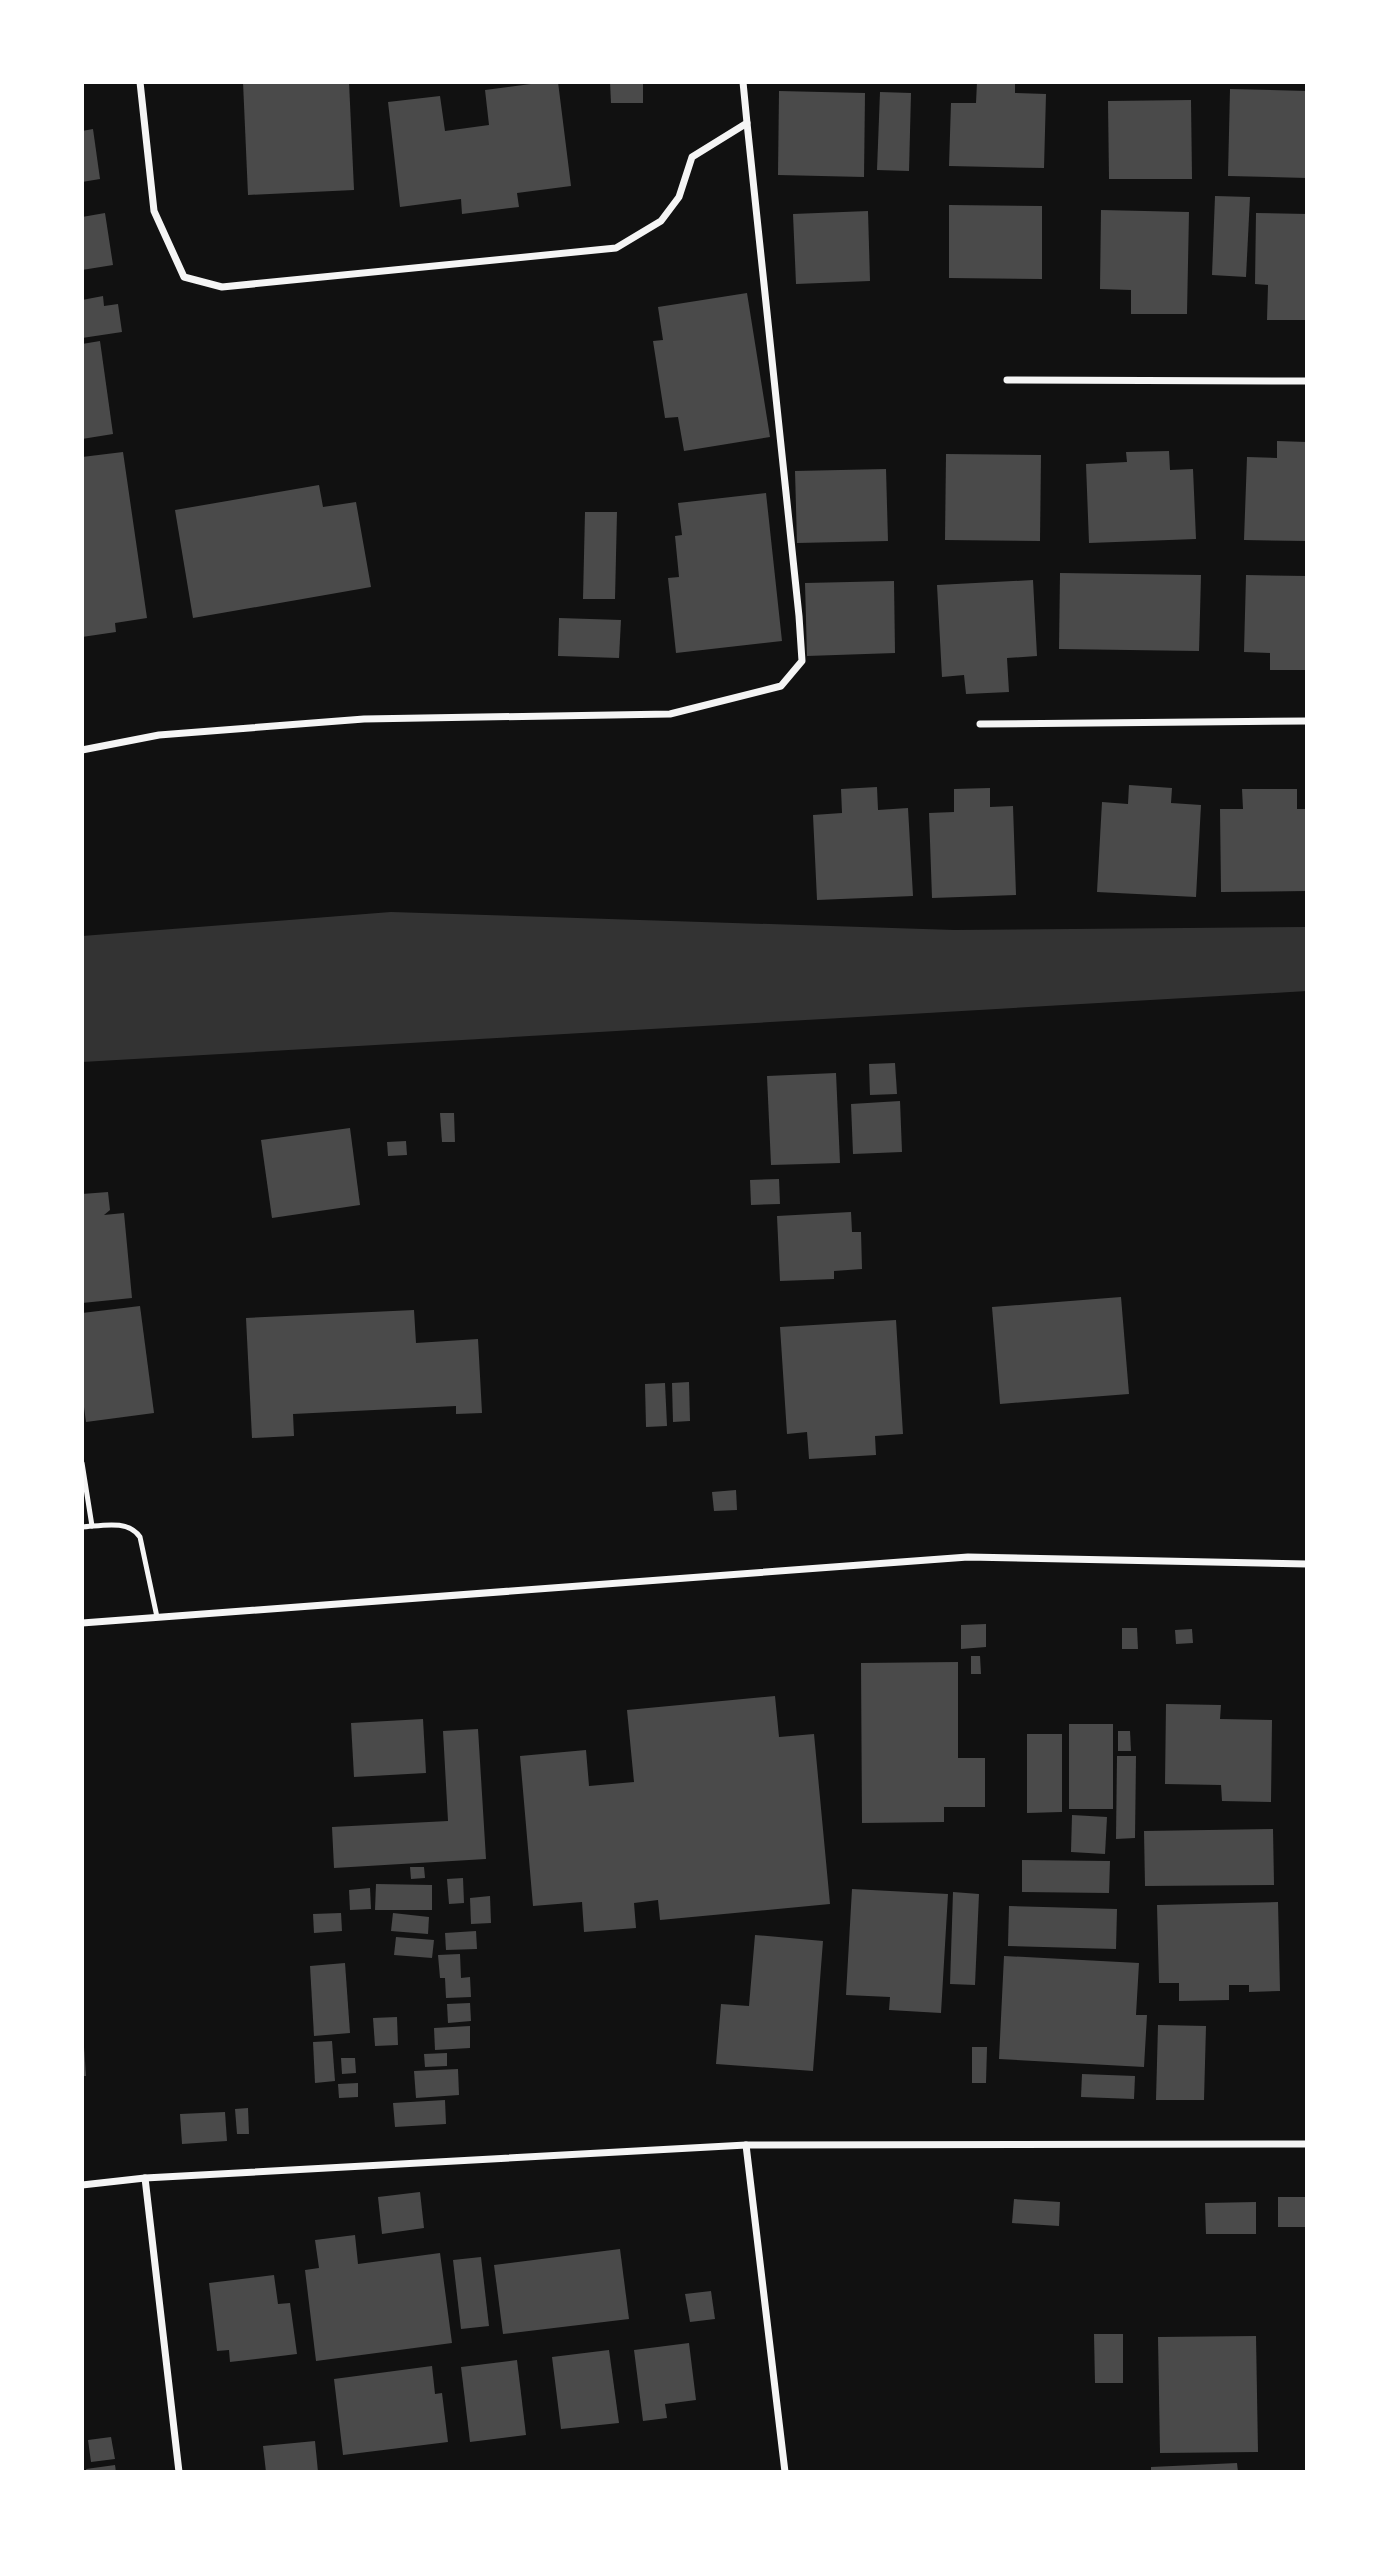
<svg xmlns="http://www.w3.org/2000/svg" width="1389" height="2554" font-family="'PT Sans Narrow',sans-serif">
  <style>
    .water { fill: #333 }
    .building { fill: #4a4a4a }
    .lines { fill: none; stroke-linecap: round; stroke-linejoin: round }
    .service { stroke: #f5f5f5; stroke-width: 5 }
    .minor { stroke: #f5f5f5; stroke-width: 7 }
  </style>
  <rect width="100%" height="100%" fill="#111"/>
  <polygon class="water" points="391,912 954,930 1307,927 1307,991 82,1062 82,936"/>
  <g class="building">
    <polygon points="243,82 349,82 354,190 248,195"/>
    <polygon points="546,82 558,82 571,186 517,193 519,207 462,214 461,199 400,207 388,102 440,96 445,131 489,125 485,90"/>
    <polygon points="610,82 643,82 643,103 611,103"/>
    <polygon points="977,82 1015,82 1015,93 1046,94 1044,168 949,166 951,103 976,103"/>
    <polygon points="1230,89 1307,91 1307,178 1228,176"/>
    <polygon points="779,91 865,93 864,177 778,175"/>
    <polygon points="880,92 911,93 909,171 877,170"/>
    <polygon points="1191,100 1192,179 1109,179 1108,101"/>
    <polygon points="93,129 100,179 82,182 82,131"/>
    <polygon points="1215,196 1250,197 1246,277 1212,275"/>
    <polygon points="949,205 1042,206 1042,279 949,278"/>
    <polygon points="1101,210 1189,212 1187,314 1131,314 1131,290 1100,289"/>
    <polygon points="868,211 870,281 796,284 793,214"/>
    <polygon points="105,213 113,265 82,270 82,217"/>
    <polygon points="1256,213 1307,214 1307,320 1267,320 1268,285 1255,284"/>
    <polygon points="747,293 770,437 684,451 678,417 665,418 653,341 663,340 658,307"/>
    <polygon points="103,296 104,306 118,304 122,332 82,338 82,300"/>
    <polygon points="100,341 113,434 82,439 82,344"/>
    <polygon points="1277,441 1307,442 1307,541 1244,540 1247,457 1277,458"/>
    <polygon points="1169,451 1170,470 1193,469 1196,539 1089,543 1086,464 1127,462 1126,452"/>
    <polygon points="123,452 147,618 115,623 116,632 82,637 82,457"/>
    <polygon points="946,454 1041,455 1040,541 945,540"/>
    <polygon points="886,469 888,541 797,543 795,471"/>
    <polygon points="319,485 323,507 356,502 371,587 193,618 175,510"/>
    <polygon points="766,493 782,641 676,653 668,578 679,577 675,536 682,535 678,503"/>
    <polygon points="585,512 617,512 615,599 583,599"/>
    <polygon points="1060,573 1201,575 1199,651 1059,649"/>
    <polygon points="1246,575 1307,576 1307,670 1270,670 1270,653 1244,652"/>
    <polygon points="1033,580 1037,656 1007,658 1009,692 966,694 964,675 942,677 937,585"/>
    <polygon points="894,581 895,653 807,656 805,583"/>
    <polygon points="559,618 621,620 619,658 558,656"/>
    <polygon points="1129,785 1172,788 1171,803 1201,805 1196,897 1097,892 1102,802 1128,804"/>
    <polygon points="877,787 878,810 908,808 913,896 817,900 813,815 842,813 841,789"/>
    <polygon points="990,788 990,807 1013,806 1016,895 932,898 929,813 954,812 954,789"/>
    <polygon points="1242,789 1297,789 1297,809 1307,809 1307,891 1221,892 1220,809 1243,809"/>
    <polygon points="895,1063 897,1094 870,1095 869,1064"/>
    <polygon points="836,1073 840,1163 771,1165 767,1076"/>
    <polygon points="900,1101 902,1152 853,1154 851,1104"/>
    <polygon points="440,1113 454,1113 455,1142 442,1142"/>
    <polygon points="350,1128 360,1205 272,1218 261,1140"/>
    <polygon points="406,1141 407,1155 388,1156 387,1142"/>
    <polygon points="779,1179 780,1204 751,1205 750,1180"/>
    <polygon points="108,1192 110,1210 104,1215 124,1213 132,1298 82,1303 82,1194"/>
    <polygon points="851,1212 852,1232 861,1232 862,1269 834,1271 834,1279 780,1281 777,1216"/>
    <polygon points="1121,1297 1129,1394 1000,1404 992,1307"/>
    <polygon points="140,1306 154,1413 86,1422 82,1392 82,1313"/>
    <polygon points="414,1310 416,1343 478,1339 482,1413 456,1414 456,1406 293,1414 294,1436 252,1438 246,1318"/>
    <polygon points="896,1320 903,1434 875,1436 876,1455 809,1459 807,1432 787,1434 780,1327"/>
    <polygon points="689,1382 690,1421 673,1422 672,1383"/>
    <polygon points="665,1383 667,1426 646,1427 645,1384"/>
    <polygon points="736,1490 737,1510 714,1511 712,1492"/>
    <polygon points="986,1624 986,1647 961,1649 961,1625"/>
    <polygon points="1122,1628 1137,1628 1138,1649 1122,1649"/>
    <polygon points="1192,1629 1193,1643 1176,1644 1175,1630"/>
    <polygon points="971,1656 980,1656 981,1674 971,1674"/>
    <polygon points="958,1662 958,1758 985,1758 985,1807 944,1807 944,1822 862,1823 861,1663"/>
    <polygon points="775,1696 779,1737 814,1734 830,1904 660,1920 658,1900 634,1903 636,1928 584,1932 582,1902 533,1906 520,1756 586,1750 589,1786 634,1782 627,1710"/>
    <polygon points="1166,1704 1221,1705 1220,1719 1272,1720 1271,1802 1222,1801 1221,1785 1165,1784"/>
    <polygon points="423,1719 426,1773 354,1777 351,1723"/>
    <rect x="1069" y="1724" width="44" height="85"/>
    <polygon points="478,1729 486,1859 334,1868 332,1827 448,1821 443,1731"/>
    <polygon points="1118,1731 1130,1731 1131,1751 1118,1751"/>
    <polygon points="1027,1734 1062,1734 1062,1812 1027,1813"/>
    <polygon points="1117,1756 1136,1756 1135,1838 1116,1839"/>
    <polygon points="1072,1815 1107,1817 1105,1854 1071,1852"/>
    <polygon points="1273,1829 1274,1885 1145,1886 1144,1831"/>
    <polygon points="1022,1860 1110,1861 1109,1893 1022,1892"/>
    <polygon points="410,1867 424,1867 425,1878 411,1879"/>
    <polygon points="463,1878 464,1903 449,1904 447,1879"/>
    <polygon points="376,1884 432,1885 432,1910 375,1910"/>
    <polygon points="370,1888 371,1909 350,1910 349,1890"/>
    <polygon points="852,1889 948,1894 941,2013 889,2010 890,1997 846,1995"/>
    <polygon points="953,1892 979,1894 975,1985 950,1984"/>
    <polygon points="490,1896 491,1923 471,1924 470,1898"/>
    <polygon points="1278,1902 1280,1991 1249,1992 1249,1985 1229,1985 1229,2000 1179,2001 1179,1983 1159,1983 1157,1905"/>
    <polygon points="1009,1906 1117,1909 1116,1949 1008,1946"/>
    <polygon points="341,1913 342,1931 314,1933 313,1914"/>
    <polygon points="393,1913 429,1917 428,1934 391,1931"/>
    <polygon points="476,1931 477,1949 446,1950 445,1933"/>
    <polygon points="755,1935 823,1941 813,2071 716,2064 721,2004 749,2006"/>
    <polygon points="396,1937 434,1940 432,1958 394,1955"/>
    <polygon points="460,1954 461,1978 470,1977 471,1997 446,1998 445,1978 440,1978 438,1955"/>
    <polygon points="1004,1956 1139,1963 1136,2015 1147,2015 1144,2067 999,2059"/>
    <polygon points="345,1963 350,2033 314,2036 310,1966"/>
    <polygon points="470,2003 471,2021 448,2023 447,2004"/>
    <polygon points="397,2017 398,2045 375,2046 373,2018"/>
    <polygon points="1158,2025 1206,2026 1204,2100 1156,2100"/>
    <polygon points="470,2026 470,2048 435,2050 434,2028"/>
    <polygon points="332,2041 335,2081 315,2083 313,2042"/>
    <polygon points="84,2047 86,2076 82,2076 82,2048"/>
    <polygon points="972,2047 987,2047 986,2083 972,2083"/>
    <polygon points="447,2053 447,2066 425,2067 424,2054"/>
    <polygon points="341,2058 355,2058 356,2073 342,2074"/>
    <polygon points="458,2069 459,2095 416,2098 414,2071"/>
    <polygon points="1082,2074 1135,2076 1134,2099 1081,2097"/>
    <polygon points="358,2083 358,2097 339,2098 338,2084"/>
    <polygon points="445,2100 446,2124 395,2127 393,2103"/>
    <polygon points="248,2108 249,2134 237,2134 235,2109"/>
    <polygon points="225,2112 227,2141 182,2144 180,2114"/>
    <polygon points="420,2192 424,2228 382,2234 378,2197"/>
    <rect x="1278" y="2197" width="29" height="30"/>
    <polygon points="1014,2199 1060,2202 1059,2226 1012,2223"/>
    <polygon points="1256,2202 1256,2234 1206,2234 1205,2203"/>
    <polygon points="355,2235 358,2264 440,2253 452,2343 316,2361 305,2270 319,2268 315,2240"/>
    <polygon points="620,2249 629,2319 503,2334 494,2265"/>
    <polygon points="481,2257 489,2326 461,2329 453,2260"/>
    <polygon points="274,2275 278,2304 290,2303 297,2354 230,2362 229,2350 217,2351 209,2283"/>
    <polygon points="711,2291 715,2319 690,2322 685,2294"/>
    <polygon points="1094,2334 1123,2334 1123,2383 1095,2383"/>
    <polygon points="1256,2336 1258,2452 1160,2453 1158,2337"/>
    <polygon points="689,2343 696,2400 665,2404 667,2418 643,2421 634,2350"/>
    <polygon points="609,2350 619,2423 561,2429 552,2357"/>
    <polygon points="517,2360 526,2435 470,2442 461,2367"/>
    <polygon points="432,2366 435,2394 442,2393 448,2442 343,2455 334,2379"/>
    <polygon points="111,2437 115,2459 91,2462 88,2440"/>
    <polygon points="315,2441 318,2472 266,2472 263,2446"/>
    <polygon points="1237,2463 1238,2472 1151,2472 1151,2467"/>
    <polygon points="115,2465 116,2472 87,2472 86,2469"/>
  </g>
  <g class="lines">
    <g class="service">
      <polyline points="82,1463 92,1526"/>
      <path d="M82 1527C101 1526 128 1519 140 1537L157 1617"/>
    </g>
    <g class="minor">
      <polyline points="140,82 154,211 184,277 222,287 616,248 661,221 679,197 692,157 747,123 743,82"/>
      <polyline points="1007,380 1307,381"/>
      <polyline points="980,724 1307,721"/>
      <polyline points="82,750 159,735 364,719 670,714 781,686 802,661 799,616 747,123"/>
      <polyline points="82,1623 968,1557 1307,1564"/>
      <polyline points="746,2145 785,2472"/>
      <polyline points="145,2178 179,2472"/>
      <polyline points="82,2185 145,2178 746,2145 1307,2144"/>
    </g>
  </g>
  <rect width="1389" height="2554" fill="none" stroke="#ffffff" stroke-width="168"/>
</svg>
